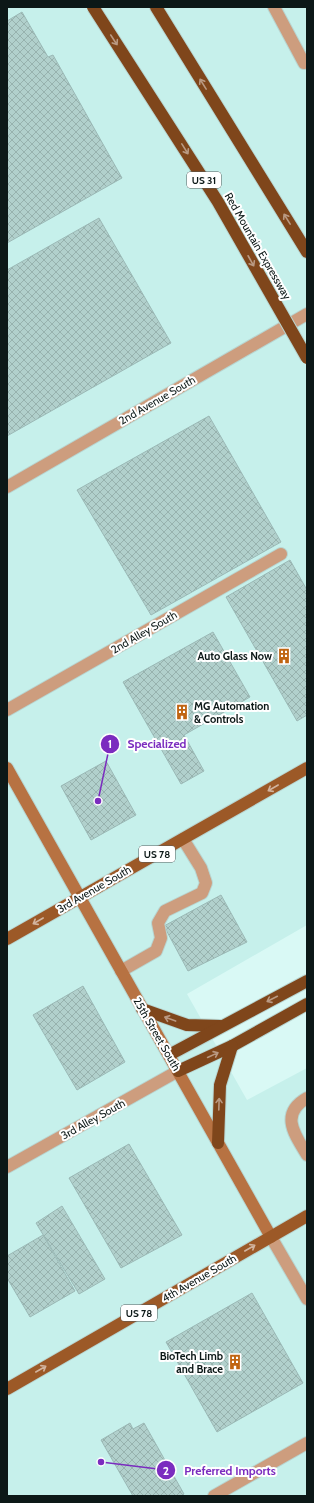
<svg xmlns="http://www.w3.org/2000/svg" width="314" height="1503" font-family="Cabin,sans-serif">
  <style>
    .built { fill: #c6f0eb }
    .building { fill: url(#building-cross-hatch); stroke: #9bb9b6 }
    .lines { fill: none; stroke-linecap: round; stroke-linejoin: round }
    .lane-casing { stroke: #b8d5d1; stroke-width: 14 }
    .street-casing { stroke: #b8d5d1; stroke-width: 14 }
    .secondary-casing { stroke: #b8d5d1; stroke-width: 14 }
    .primary-casing { stroke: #b8d5d1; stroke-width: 14 }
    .highway-casing { stroke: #b8d5d1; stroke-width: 14 }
    .lane { stroke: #cd9d7e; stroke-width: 12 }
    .street { stroke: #cd9d7e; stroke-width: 12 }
    .secondary { stroke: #b77242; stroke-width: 12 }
    .primary { stroke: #9c5927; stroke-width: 12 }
    .highway { stroke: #7f461b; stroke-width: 12 }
    .highway-bridge-casing { stroke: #b8d5d1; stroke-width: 14; stroke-linecap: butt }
    .highway-bridge { stroke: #7f461b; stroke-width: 12 }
    .oneway { stroke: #b99982 }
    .oneway2 { stroke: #d2b49e }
    .labels { text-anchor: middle; stroke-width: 4; stroke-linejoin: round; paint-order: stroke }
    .shield { fill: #fff; stroke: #555d5d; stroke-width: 1 }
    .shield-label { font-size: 10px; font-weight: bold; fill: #0c1817 }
    .street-label { font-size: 11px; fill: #0c1817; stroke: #fff }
    .poi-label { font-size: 11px; font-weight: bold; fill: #0c1817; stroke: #fff; text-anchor: end }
    .leader { fill: none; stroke: #7b2cbf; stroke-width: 1.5 }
    .callout-dot { fill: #7b2cbf; stroke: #fff; stroke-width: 1.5 }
    .mark-label { font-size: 12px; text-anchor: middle; font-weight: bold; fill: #fff }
    .callout-label { font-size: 12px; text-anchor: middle; font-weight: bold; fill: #7b2cbf; stroke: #fff; stroke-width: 4; stroke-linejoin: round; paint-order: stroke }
  </style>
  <defs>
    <pattern id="building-cross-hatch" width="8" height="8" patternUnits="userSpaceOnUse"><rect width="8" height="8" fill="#b1d0cc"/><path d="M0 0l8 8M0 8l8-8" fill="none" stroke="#97b2ae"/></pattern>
  </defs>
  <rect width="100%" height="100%" fill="#d9f9f5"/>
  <polygon class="built" points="7,7 307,7 307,925 187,994 247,1100 307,1068 307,1496 7,1496"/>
  <g class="building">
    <polygon points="22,12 48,57 53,55 122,178 7,243 7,21"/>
    <polygon points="99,218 171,343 7,436 7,270"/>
    <polygon points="209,416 281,542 151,615 77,490"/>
    <polygon points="290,560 307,590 307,715 297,721 226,597"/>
    <polygon points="213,632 250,697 184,735 204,771 181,784 123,682"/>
    <polygon points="106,761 136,815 91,840 61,786"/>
    <polygon points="221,895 247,942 188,971 164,926"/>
    <polygon points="83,986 125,1062 77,1090 33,1015"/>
    <polygon points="129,1144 182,1235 121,1268 69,1178"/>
    <polygon points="62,1206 105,1279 79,1294 36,1223"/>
    <polygon points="43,1235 75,1291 30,1317 7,1278 7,1256"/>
    <polygon points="252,1293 303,1383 217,1432 166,1342"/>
    <polygon points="130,1423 133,1429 144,1423 184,1494 181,1496 133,1496 101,1440"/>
  </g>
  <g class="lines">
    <defs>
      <g id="lane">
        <polyline points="274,7 304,63 307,62"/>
        <polyline points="7,710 281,554"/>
        <polyline points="121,971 156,951 161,938 158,923 165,911 202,893 206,883 201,868 183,839"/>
        <path d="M307 1098C279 1114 295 1135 307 1155"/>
        <polyline points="7,1167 178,1071"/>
        <polyline points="214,1496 307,1443"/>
      </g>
      <g id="street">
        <polyline points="7,487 307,314"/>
        <polyline points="271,1237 307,1299"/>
      </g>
      <polyline id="secondary" points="7,768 271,1237"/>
      <g id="primary">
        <polyline points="7,939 307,768"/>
        <polyline points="7,1389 307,1216"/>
      </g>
      <g id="highway">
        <polyline points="156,7 307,252"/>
        <polyline points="142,1009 187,1025 220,1026"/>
        <polyline points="169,1055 307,981"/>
        <polyline points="178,1071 232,1046 307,1004"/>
        <polyline points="218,1143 220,1085 232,1046"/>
      </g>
    </defs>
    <use href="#lane" class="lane-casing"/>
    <use href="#street" class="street-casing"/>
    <use href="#secondary" class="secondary-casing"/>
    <use href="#primary" class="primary-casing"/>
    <use href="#highway" class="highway-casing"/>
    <use href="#lane" class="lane"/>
    <use href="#street" class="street"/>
    <use href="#secondary" class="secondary"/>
    <use href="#primary" class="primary"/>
    <use href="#highway" class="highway"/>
    <defs>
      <polyline id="highway-bridge" points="93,7 218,202 307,358"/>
    </defs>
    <use href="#highway-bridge" class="highway-bridge-casing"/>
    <use href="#highway-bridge" class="highway-bridge"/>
  </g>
  <defs><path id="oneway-shaft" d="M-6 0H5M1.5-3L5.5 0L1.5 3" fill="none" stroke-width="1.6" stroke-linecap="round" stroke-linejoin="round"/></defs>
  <g class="oneway">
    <use href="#oneway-shaft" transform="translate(114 40) rotate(57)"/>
    <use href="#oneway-shaft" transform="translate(203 84) rotate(-122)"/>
    <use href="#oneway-shaft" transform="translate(185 149) rotate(58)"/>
    <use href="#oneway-shaft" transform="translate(287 219) rotate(-122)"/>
    <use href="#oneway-shaft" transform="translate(251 261) rotate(61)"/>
    <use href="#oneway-shaft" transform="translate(272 999) rotate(153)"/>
    <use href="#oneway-shaft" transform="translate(170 1019) rotate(-160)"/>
    <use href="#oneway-shaft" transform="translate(213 1055) rotate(-25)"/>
    <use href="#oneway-shaft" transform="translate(219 1104) rotate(-88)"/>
  </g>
  <g class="oneway2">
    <use href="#oneway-shaft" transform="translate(273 788) rotate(150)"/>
    <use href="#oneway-shaft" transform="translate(38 921) rotate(150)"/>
    <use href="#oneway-shaft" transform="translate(250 1248) rotate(-30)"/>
    <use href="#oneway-shaft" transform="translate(41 1369) rotate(-30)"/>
  </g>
  <defs>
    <symbol id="building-bare" viewBox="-9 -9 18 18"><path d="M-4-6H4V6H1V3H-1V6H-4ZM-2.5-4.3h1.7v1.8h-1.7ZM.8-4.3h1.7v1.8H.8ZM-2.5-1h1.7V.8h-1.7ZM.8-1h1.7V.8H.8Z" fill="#c06411" stroke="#fff" stroke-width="2.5" paint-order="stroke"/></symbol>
  </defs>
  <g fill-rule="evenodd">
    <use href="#building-bare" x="273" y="645" width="22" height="22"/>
    <use href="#building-bare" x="171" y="701" width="22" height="22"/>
    <use href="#building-bare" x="224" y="1351" width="22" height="22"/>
  </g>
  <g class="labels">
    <g class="shield">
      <rect x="187" y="172" width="34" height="16" rx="3"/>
      <rect x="139" y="846" width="36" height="16" rx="3"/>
      <rect x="121" y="1305" width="36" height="16" rx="3"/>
    </g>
    <g class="shield-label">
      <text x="204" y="184">US 31</text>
      <text x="157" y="858">US 78</text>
      <text x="139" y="1317">US 78</text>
    </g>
    <g class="street-label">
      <text transform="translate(258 246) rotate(60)" y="4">Red Mountain Expressway</text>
      <text transform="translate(157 400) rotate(-30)" y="4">2nd Avenue South</text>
      <text transform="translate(144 632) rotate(-30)" y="4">2nd Alley South</text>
      <text transform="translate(94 889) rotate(-30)" y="4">3rd Avenue South</text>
      <text transform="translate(157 1034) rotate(60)" y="4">25th Street South</text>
      <text transform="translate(93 1119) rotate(-29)" y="4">3rd Alley South</text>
      <text transform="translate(199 1278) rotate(-30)" y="4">4th Avenue South</text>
    </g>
    <g class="poi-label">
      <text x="272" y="660">Auto Glass Now</text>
      <text x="194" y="710" text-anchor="start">MG Automation<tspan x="194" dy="13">&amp; Controls</tspan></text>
      <text x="223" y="1360">BioTech Limb<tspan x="223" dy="13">and Brace</tspan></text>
    </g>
  </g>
  <path class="leader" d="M98 801L110 744M101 1462L166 1470"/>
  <g class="callout-dot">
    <circle cx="98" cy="801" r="4"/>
    <circle cx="101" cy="1462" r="4"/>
    <circle cx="110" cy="744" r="10"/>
    <circle cx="166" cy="1470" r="10"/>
  </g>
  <g class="mark-label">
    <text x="110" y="748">1</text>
    <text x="166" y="1475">2</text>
  </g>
  <g class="callout-label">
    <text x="157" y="748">Specialized</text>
    <text x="230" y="1475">Preferred Imports</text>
  </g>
  <rect width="314" height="1503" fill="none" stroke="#0c1817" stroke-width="16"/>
</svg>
